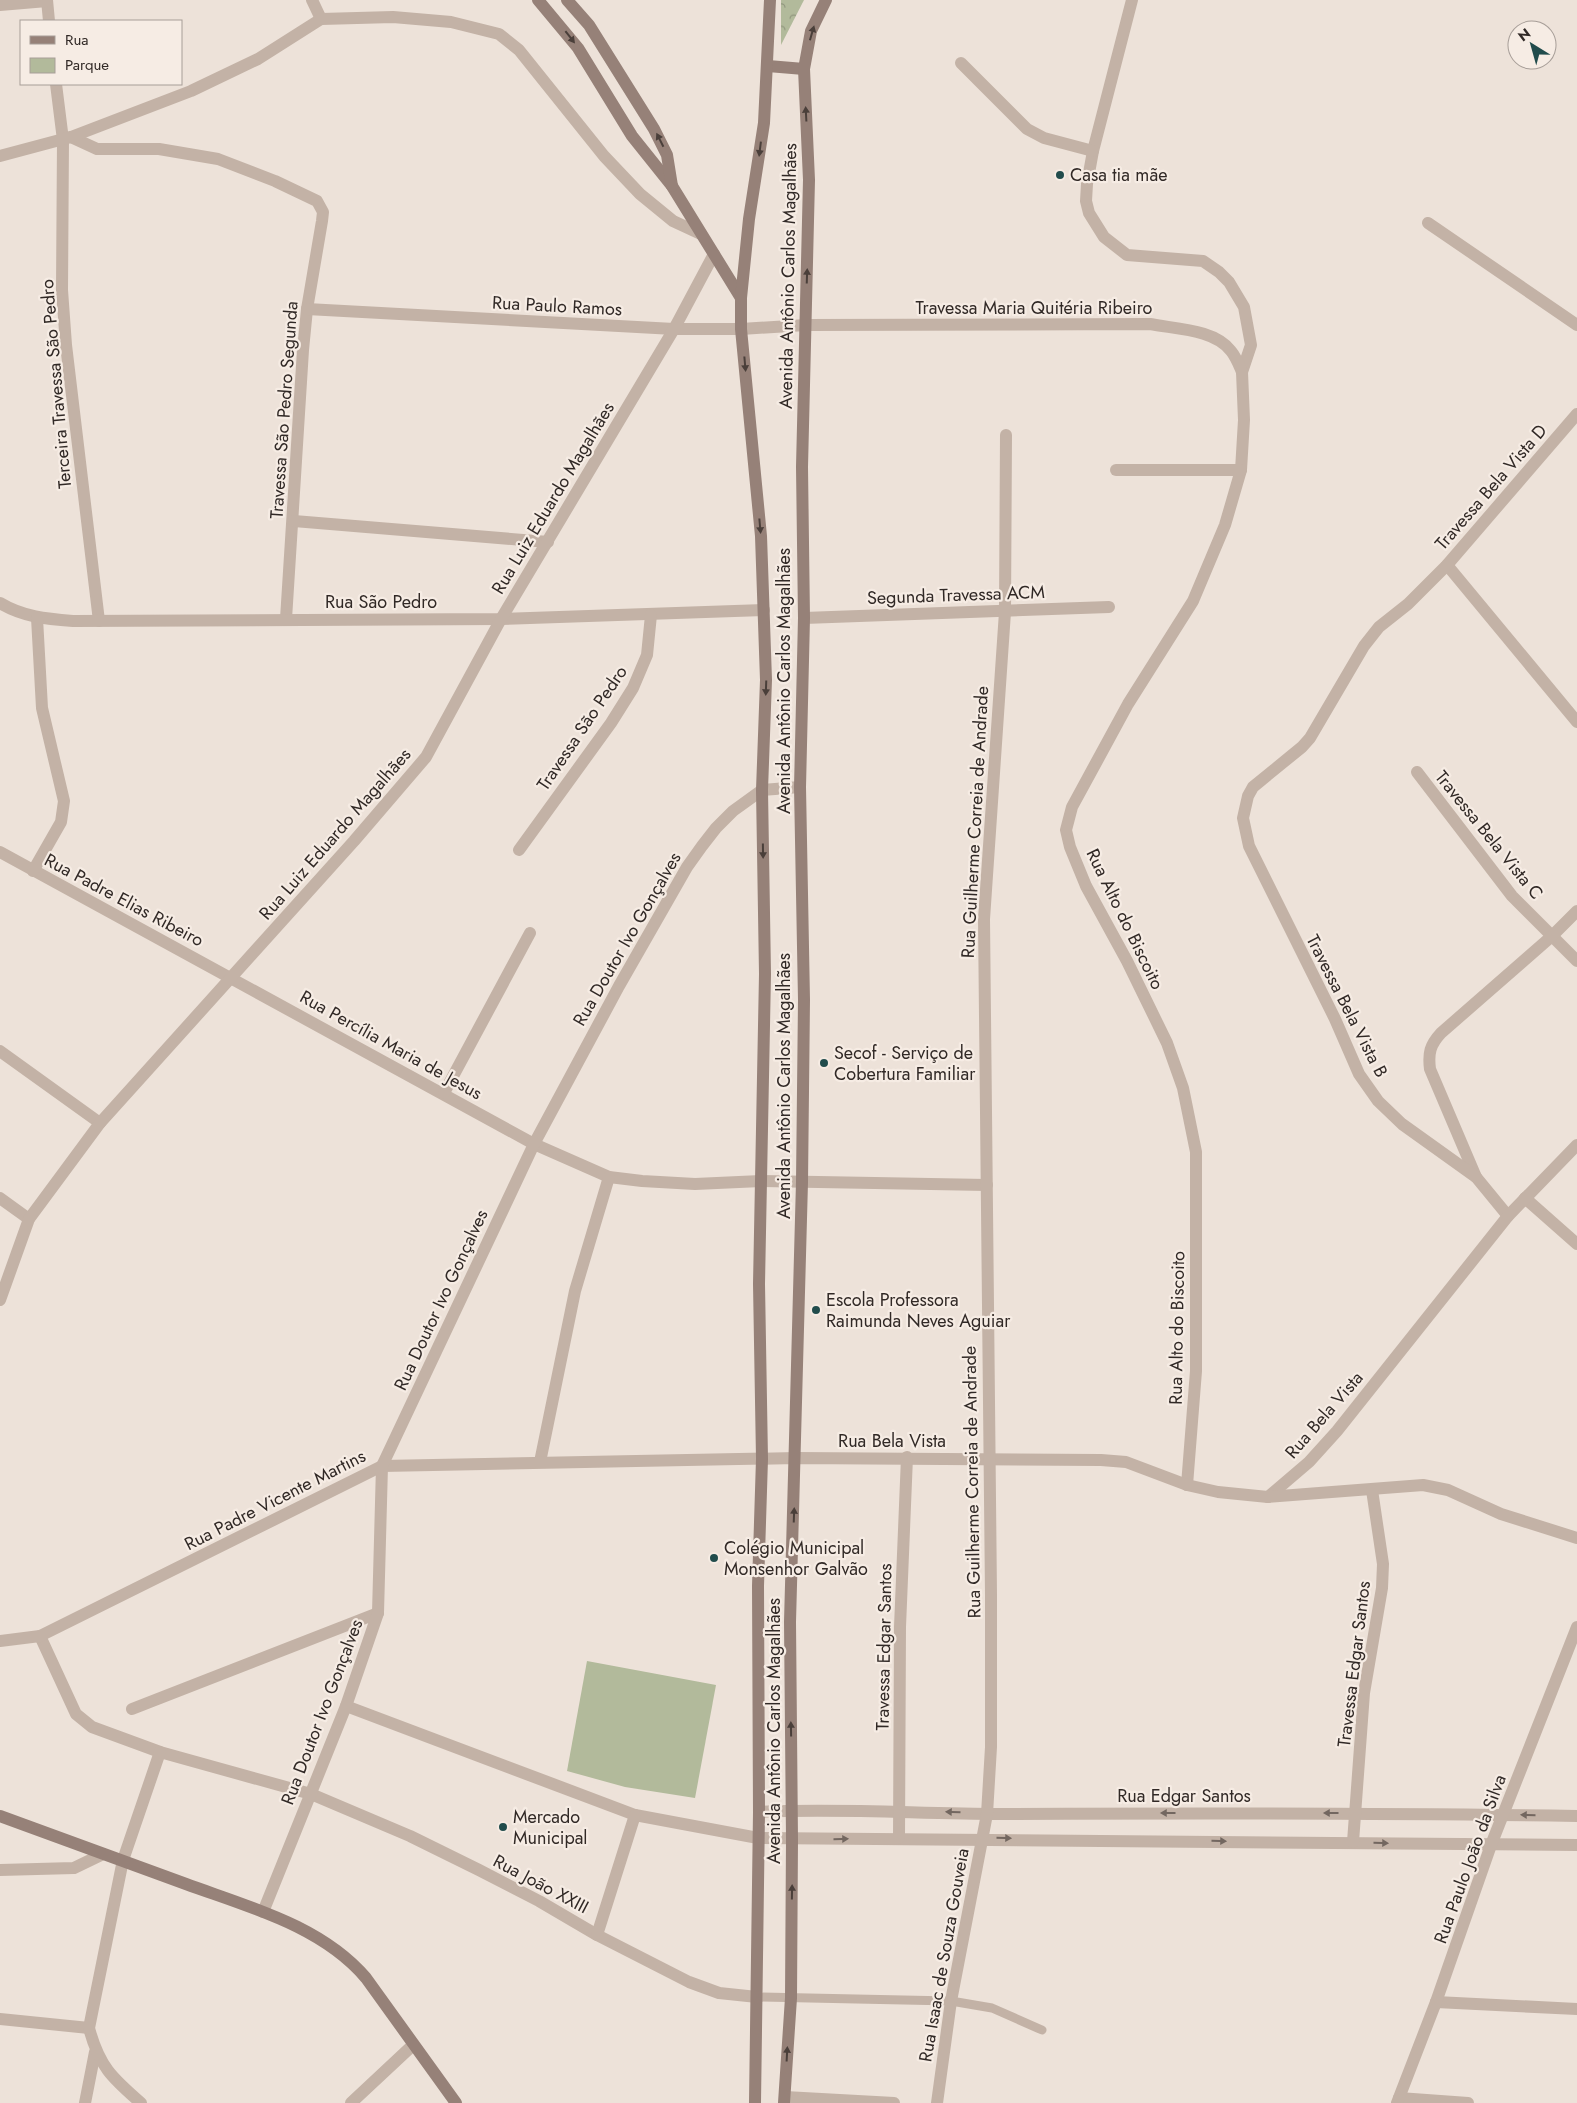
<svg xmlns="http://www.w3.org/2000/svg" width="1577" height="2103" font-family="Jost,sans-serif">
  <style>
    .green { fill: #b2ba9b }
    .park { fill: url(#park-crowns) }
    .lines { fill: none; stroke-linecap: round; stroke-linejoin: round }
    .service { stroke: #c3b2a6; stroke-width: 9 }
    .minor { stroke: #c3b2a6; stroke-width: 12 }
    .secondary { stroke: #968178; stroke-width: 12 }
    .oneway { fill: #4a3f3a }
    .oneway2 { fill: #736760 }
    .poi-dot { fill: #214c4c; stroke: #f6ece4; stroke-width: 2 }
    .labels { text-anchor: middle; stroke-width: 4.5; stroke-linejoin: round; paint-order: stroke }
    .poi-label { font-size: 18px; fill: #312926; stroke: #f6ece4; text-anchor: start }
    .street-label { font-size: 18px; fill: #312926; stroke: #f6ece4 }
  </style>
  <defs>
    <pattern id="park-crowns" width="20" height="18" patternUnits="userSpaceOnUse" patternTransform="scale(1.25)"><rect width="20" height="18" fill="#b2ba9b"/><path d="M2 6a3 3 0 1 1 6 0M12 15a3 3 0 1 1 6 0" fill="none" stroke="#91977e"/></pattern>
  </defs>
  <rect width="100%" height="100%" fill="#ede2d9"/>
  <polygon class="green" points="587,1661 716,1685 695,1798 625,1787 567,1771"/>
  <polygon class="park" points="781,0 804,0 781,45"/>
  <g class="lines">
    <polyline class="service" points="757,1997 951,2001 992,2008 1042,2030"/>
    <g class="minor">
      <polyline points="47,0 49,21"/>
      <polyline points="312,0 321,19"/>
      <polyline points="1132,0 1093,151 1087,184 1086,201 1089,213 1104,237 1127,255 1203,261 1219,272 1229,282 1244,307 1251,345 1242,372 1244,420 1241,470 1225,525 1193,601 1128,704 1072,807 1066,830 1070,847 1086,886 1127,961 1167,1043 1183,1088 1196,1152 1196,1371 1187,1485"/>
      <polyline points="0,5 47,1"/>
      <polyline points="961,63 1027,129 1044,138 1093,151"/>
      <polyline points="56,84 63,140 62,290 66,345 99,621"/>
      <polyline points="71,137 97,149 159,149 218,159 275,181 317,201 323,212 322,221 307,309 303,350 286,619"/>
      <polyline points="0,156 71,137 191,91 258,59 321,19 393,17 451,22 499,34 519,50 604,156 640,194 673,221 701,234"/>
      <polyline points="1428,223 1577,325"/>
      <path d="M307 309 674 329H741L806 325 1150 324C1175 329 1215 329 1231 351 1236 357 1239 365 1242 372"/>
      <polyline points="1116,470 1241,470"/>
      <polyline points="294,521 548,542"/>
      <polyline points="1447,565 1577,722"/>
      <path d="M0 603C23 617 47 619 73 621L501 619 764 610"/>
      <polyline points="804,618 1109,607"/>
      <polyline points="1417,772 1512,896 1577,961"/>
      <polyline points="519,850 611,723 633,688 647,655 651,615"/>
      <polyline points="0,852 534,1144 609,1177 642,1181 695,1184 761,1181 987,1185"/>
      <polyline points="33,871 61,822 64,801 42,708 37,618"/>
      <polyline points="0,1051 100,1123"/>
      <polyline points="444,1093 530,933"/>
      <path d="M1476 1177 1430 1069C1428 1053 1430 1045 1441 1033L1552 936 1577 911"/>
      <polyline points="0,1198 29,1219"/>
      <polyline points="1525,1198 1577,1244"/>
      <polyline points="1508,1216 1476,1177 1402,1124 1378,1101 1359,1074 1335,1019 1249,846 1243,818 1248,796 1253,787 1302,747 1310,738 1364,646 1379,627 1408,604 1447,565 1577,414"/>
      <polyline points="0,1300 29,1219 100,1123 354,841 426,757 501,619 674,329 714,254"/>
      <polyline points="540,1462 575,1291 609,1177"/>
      <polyline points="1268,1497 1309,1462 1337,1431 1508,1216 1577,1145"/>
      <polyline points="40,1636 76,1714 92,1727 160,1752 311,1794 410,1836 479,1870 539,1901 597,1935 689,1982 719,1993 757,1997"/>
      <polyline points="0,1641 40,1636 382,1466 796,1458 1101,1460 1126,1462 1187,1485 1218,1492 1268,1497 1423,1485 1448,1490 1501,1514 1577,1538"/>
      <polyline points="346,1706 635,1815 758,1838 1577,1845"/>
      <polyline points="132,1709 378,1613"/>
      <path d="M759 1812C840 1808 920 1814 1001 1814 1193 1813 1385 1813 1577 1816"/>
      <polyline points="899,1838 900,1627 907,1457"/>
      <polyline points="1353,1842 1364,1693 1382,1588 1383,1564 1372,1490"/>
      <polyline points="0,1870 74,1868 103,1854"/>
      <polyline points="263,1912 346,1706 378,1613 382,1466 534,1144 619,986 687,867 702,846 716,828 733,811 762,790 800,787"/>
      <polyline points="597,1935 635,1815"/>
      <polyline points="1436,2002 1577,2009"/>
      <polyline points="0,2019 89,2028"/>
      <polyline points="785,2097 894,2103"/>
      <polyline points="1399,2098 1468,2103"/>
      <polyline points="85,2103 95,2052"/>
      <path d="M141 2103C112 2078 99 2066 89 2028L123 1860 160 1752"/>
      <polyline points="351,2103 413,2045"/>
      <polyline points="937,2103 951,2001 987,1814 991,1747 991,1595 984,919 1005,612 1006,435"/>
      <polyline points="1397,2103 1436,2002 1491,1845 1577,1627"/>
    </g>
    <g class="secondary">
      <polyline points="538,0 578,48 632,136 672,186 741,298"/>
      <polyline points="567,0 589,25 654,129 667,155 672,186"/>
      <polyline points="768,66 804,69"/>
      <path d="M0 1816C62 1839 124 1861 186 1884 249 1907 322 1926 366 1978L456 2103"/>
      <polyline points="755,2103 759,1812 758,1586 762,1459 759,1284 765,974 762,790 766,680 761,536 741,329 741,298 749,219 764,123 770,0"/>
      <polyline points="784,2103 791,1998 792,1839 790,1622 802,1182 804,1000 800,787 804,618 802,467 809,180 804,69 811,31 826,0"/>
    </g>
  </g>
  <defs><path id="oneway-solid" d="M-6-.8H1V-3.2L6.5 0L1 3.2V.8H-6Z" transform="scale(1.25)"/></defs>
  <g class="oneway">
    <use href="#oneway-solid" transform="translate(812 33) rotate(-74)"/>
    <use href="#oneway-solid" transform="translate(570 37) rotate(52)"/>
    <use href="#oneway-solid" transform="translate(806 114) rotate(-93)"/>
    <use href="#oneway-solid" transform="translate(660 140) rotate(-117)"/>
    <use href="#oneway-solid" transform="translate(760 149) rotate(97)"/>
    <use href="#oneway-solid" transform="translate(807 276) rotate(-88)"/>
    <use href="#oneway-solid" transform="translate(745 364) rotate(85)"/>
    <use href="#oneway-solid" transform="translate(760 526) rotate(85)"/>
    <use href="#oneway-solid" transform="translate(766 688) rotate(92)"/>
    <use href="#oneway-solid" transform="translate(763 851) rotate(89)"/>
    <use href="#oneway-solid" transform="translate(794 1515) rotate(-88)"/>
    <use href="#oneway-solid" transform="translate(791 1729) rotate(-91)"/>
    <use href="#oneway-solid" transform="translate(792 1892) rotate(-89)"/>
    <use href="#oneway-solid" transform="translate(787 2054) rotate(-87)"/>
  </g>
  <g class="oneway2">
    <use href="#oneway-solid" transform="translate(953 1812) rotate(-178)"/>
    <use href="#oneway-solid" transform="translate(1168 1813) rotate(180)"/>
    <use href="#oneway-solid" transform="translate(1331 1813) rotate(180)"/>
    <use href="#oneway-solid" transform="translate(1528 1815) rotate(-179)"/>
    <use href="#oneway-solid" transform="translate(1004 1838) rotate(1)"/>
    <use href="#oneway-solid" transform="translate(841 1839) rotate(-1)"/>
    <use href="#oneway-solid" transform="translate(1219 1841) rotate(1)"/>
    <use href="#oneway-solid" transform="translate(1381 1843) rotate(1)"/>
  </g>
  <g class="poi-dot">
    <circle cx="1060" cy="175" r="5"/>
    <circle cx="824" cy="1063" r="5"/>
    <circle cx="816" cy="1310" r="5"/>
    <circle cx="714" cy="1558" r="5"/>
    <circle cx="503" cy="1827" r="5"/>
  </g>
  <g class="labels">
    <g class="poi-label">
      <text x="1070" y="181">Casa tia mãe</text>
      <text x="834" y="1059">Secof - Serviço de<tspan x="834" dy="21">Cobertura Familiar</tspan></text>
      <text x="826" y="1306">Escola Professora<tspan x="826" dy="21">Raimunda Neves Aguiar</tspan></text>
      <text x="724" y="1554">Colégio Municipal<tspan x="724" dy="21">Monsenhor Galvão</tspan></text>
      <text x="513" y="1823">Mercado<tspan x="513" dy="21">Municipal</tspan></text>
    </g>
    <g class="street-label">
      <text transform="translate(788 276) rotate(-89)" y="6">Avenida Antônio Carlos Magalhães</text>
      <text transform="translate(557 306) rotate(3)" y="6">Rua Paulo Ramos</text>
      <text x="1034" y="314">Travessa Maria Quitéria Ribeiro</text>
      <text transform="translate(56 384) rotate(-95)" y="6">Terceira Travessa São Pedro</text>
      <text transform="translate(284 410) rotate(-86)" y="6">Travessa São Pedro Segunda</text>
      <text transform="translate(1491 487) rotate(-49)" y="6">Travessa Bela Vista D</text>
      <text transform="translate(553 498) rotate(-59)" y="6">Rua Luiz Eduardo Magalhães</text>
      <text transform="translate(956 595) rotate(-2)" y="6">Segunda Travessa ACM</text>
      <text x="381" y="608">Rua São Pedro</text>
      <text transform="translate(784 681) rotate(-90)" y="6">Avenida Antônio Carlos Magalhães</text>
      <text transform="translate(582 728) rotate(-56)" y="6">Travessa São Pedro</text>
      <text transform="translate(975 822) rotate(-87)" y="6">Rua Guilherme Correia de Andrade</text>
      <text transform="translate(335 834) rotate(-49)" y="6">Rua Luiz Eduardo Magalhães</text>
      <text transform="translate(1489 835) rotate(51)" y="6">Travessa Bela Vista C</text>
      <text transform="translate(124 900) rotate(28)" y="6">Rua Padre Elias Ribeiro</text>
      <text transform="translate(1125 919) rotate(64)" y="6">Rua Alto do Biscoito</text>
      <text transform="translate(627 939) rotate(-60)" y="6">Rua Doutor Ivo Gonçalves</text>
      <text transform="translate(1347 1006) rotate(63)" y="6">Travessa Bela Vista B</text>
      <text transform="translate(391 1045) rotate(29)" y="6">Rua Percília Maria de Jesus</text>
      <text transform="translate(784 1086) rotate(-90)" y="6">Avenida Antônio Carlos Magalhães</text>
      <text transform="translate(441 1300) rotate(-65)" y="6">Rua Doutor Ivo Gonçalves</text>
      <text transform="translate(1177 1328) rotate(-89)" y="6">Rua Alto do Biscoito</text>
      <text transform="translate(1324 1415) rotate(-49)" y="6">Rua Bela Vista</text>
      <text x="892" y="1447">Rua Bela Vista</text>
      <text transform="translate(972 1482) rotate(-91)" y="6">Rua Guilherme Correia de Andrade</text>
      <text transform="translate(275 1500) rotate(-27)" y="6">Rua Padre Vicente Martins</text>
      <text transform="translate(884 1647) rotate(-89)" y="6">Travessa Edgar Santos</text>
      <text transform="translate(1354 1664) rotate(-83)" y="6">Travessa Edgar Santos</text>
      <text transform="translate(322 1712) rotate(-69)" y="6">Rua Doutor Ivo Gonçalves</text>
      <text transform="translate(774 1731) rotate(-90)" y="6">Avenida Antônio Carlos Magalhães</text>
      <text x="1184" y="1802">Rua Edgar Santos</text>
      <text transform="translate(1470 1859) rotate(-70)" y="6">Rua Paulo João da Silva</text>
      <text transform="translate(541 1884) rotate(28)" y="6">Rua João XXIII</text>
      <text transform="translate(944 1955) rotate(-80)" y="6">Rua Isaac de Souza Gouveia</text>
    </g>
  </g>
  <rect x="20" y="20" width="162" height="65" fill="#f6ece4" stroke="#a79e98"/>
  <rect x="30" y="36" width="25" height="8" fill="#968178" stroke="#a79e98"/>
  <text x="65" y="45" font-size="15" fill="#312926">Rua</text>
  <rect x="30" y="58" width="25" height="15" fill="#b2ba9b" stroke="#a79e98"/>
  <text x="65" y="70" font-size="15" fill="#312926">Parque</text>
  <g transform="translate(1532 45) rotate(323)"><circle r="24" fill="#f6ece4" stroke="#a79e98"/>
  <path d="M0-4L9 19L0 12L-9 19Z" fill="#214c4c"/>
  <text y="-8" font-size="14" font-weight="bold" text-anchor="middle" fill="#312926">N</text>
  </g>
</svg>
